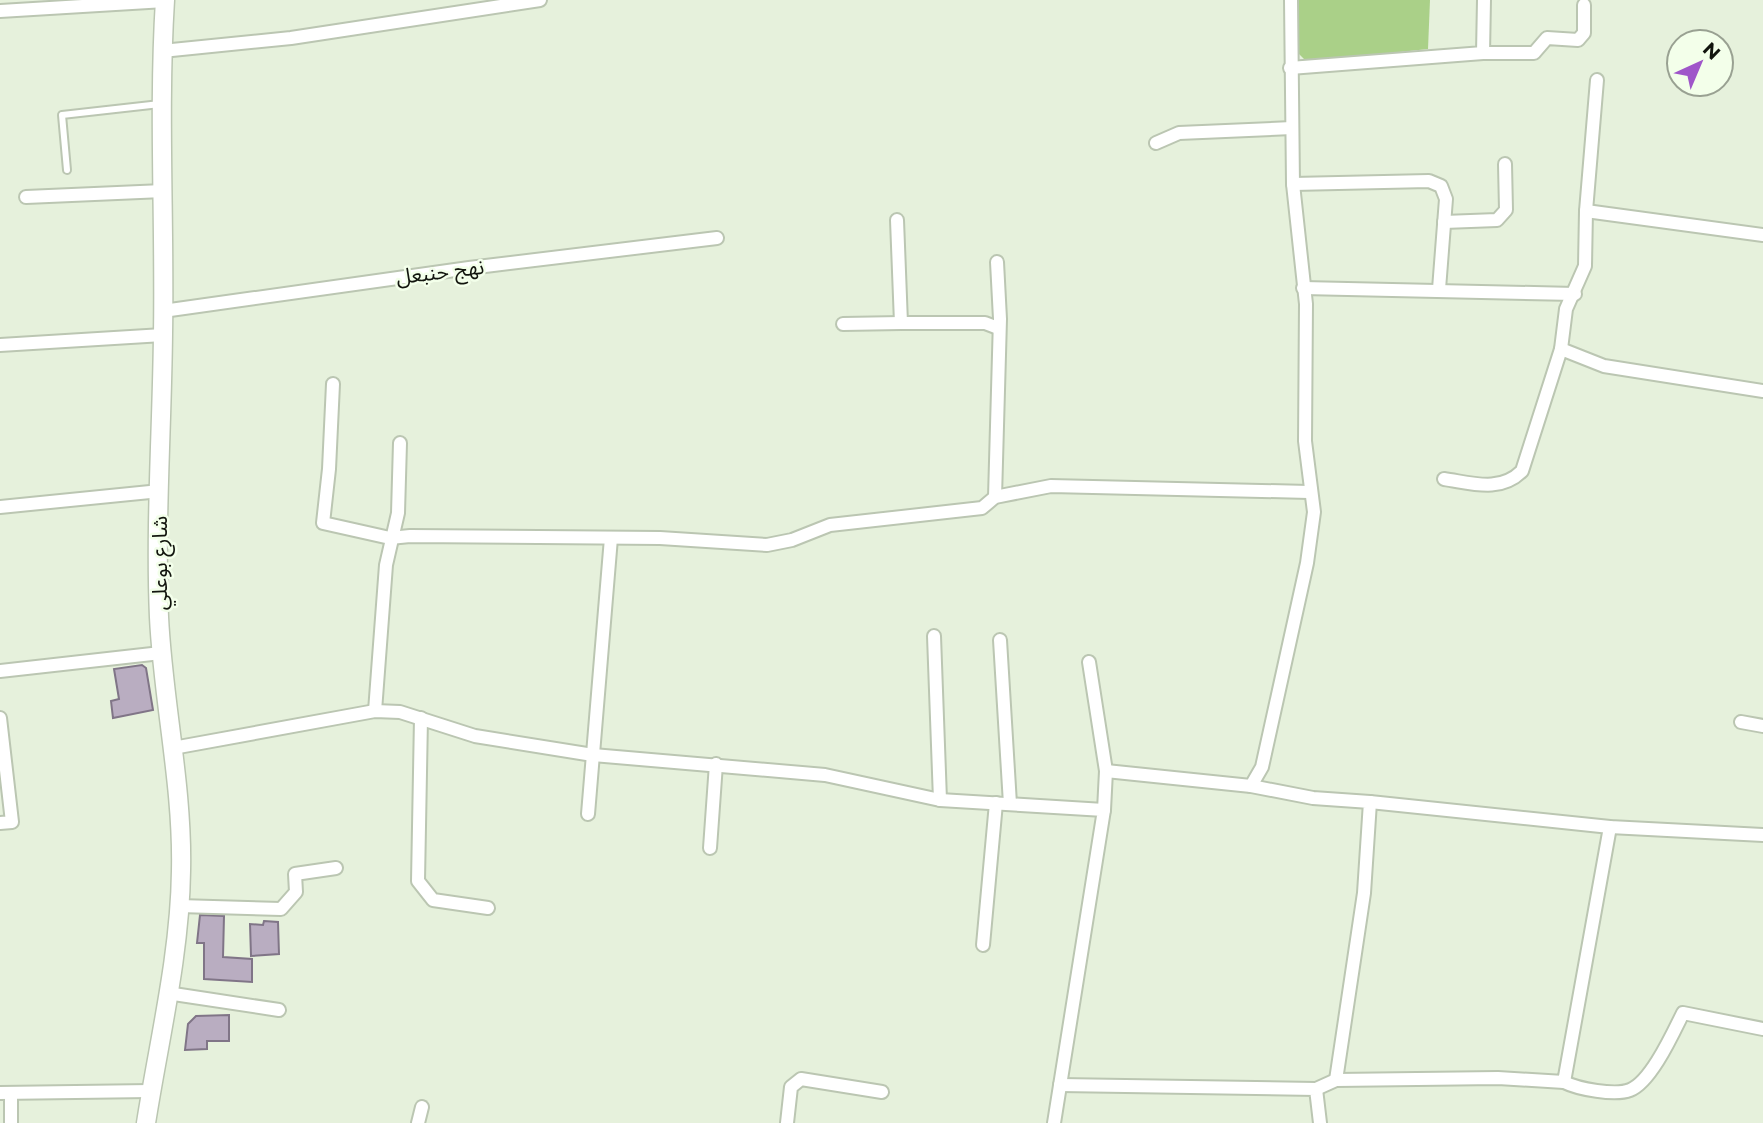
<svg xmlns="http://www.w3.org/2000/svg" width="1763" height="1123" font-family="Montserrat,'Noto Sans Arabic',sans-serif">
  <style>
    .green { fill: #aad088 }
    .building { fill: #b9adc1; stroke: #807587; stroke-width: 2 }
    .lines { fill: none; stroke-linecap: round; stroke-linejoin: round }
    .lane-casing { stroke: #bbc6b2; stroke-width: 10 }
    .street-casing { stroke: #bbc6b2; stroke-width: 16 }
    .secondary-casing { stroke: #bbc6b2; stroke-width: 21 }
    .lane { stroke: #fff; stroke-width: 6 }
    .street { stroke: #fff; stroke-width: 12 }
    .secondary { stroke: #fff; stroke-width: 18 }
    .labels { text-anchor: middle; stroke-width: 5; stroke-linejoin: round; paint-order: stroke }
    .street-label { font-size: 21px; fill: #12150e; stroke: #f3ffea }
  </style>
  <rect width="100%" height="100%" fill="#e6f1dc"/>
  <polygon class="green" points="1299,0 1430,0 1428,49 1307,62 1299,54"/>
  <g class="building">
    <polygon points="142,665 146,668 153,710 113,718 111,701 119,699 114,669"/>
    <polygon points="200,915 224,916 223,957 252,959 252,982 204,979 204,943 197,943"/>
    <polygon points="264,921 278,922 279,954 251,956 250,924 263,925"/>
    <polygon points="229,1015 229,1041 207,1041 207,1049 185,1050 188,1024 196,1016"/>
  </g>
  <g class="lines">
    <defs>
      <polyline id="lane" points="67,170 62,115 160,104"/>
      <g id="street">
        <polyline points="0,11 165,1"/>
        <polyline points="162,51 291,38 540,0"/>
        <polyline points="1483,53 1534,53 1547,38 1578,40 1584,33 1584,5"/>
        <polyline points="1290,68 1483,53 1484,0"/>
        <polyline points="1597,80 1586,211 1585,266 1566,309 1561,349 1604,366 1763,391"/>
        <polyline points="1156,143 1179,133 1292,128"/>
        <polyline points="1293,184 1429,181 1441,186 1446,199 1439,289"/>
        <polyline points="26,197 163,191"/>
        <polyline points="1586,211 1763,235"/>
        <polyline points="897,220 901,323 985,323 998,328"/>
        <polyline points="1444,222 1497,220 1506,210 1505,164"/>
        <polyline points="1303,288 1575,294"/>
        <polyline points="163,311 469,268 717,238"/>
        <polyline points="843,324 901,323"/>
        <polyline points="0,345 163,335"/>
        <polyline points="333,384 329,469 323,523 390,538 410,536 660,538 767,545 792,540 830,525 982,508 995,497 1051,486 1309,492"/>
        <path d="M1444 479C1472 483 1500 493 1522 471L1561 349"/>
        <polyline points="995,497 1000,319 997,262"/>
        <polyline points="0,507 160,491"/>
        <polyline points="934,636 940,800"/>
        <polyline points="1000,640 1010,804"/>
        <polyline points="1089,662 1106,771 1104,810"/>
        <polyline points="0,671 161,653"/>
        <polyline points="375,711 386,565 398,513 400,443"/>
        <polyline points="0,718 12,822 0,823"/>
        <polyline points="421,718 418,881 433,900 488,908"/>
        <polyline points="1741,722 1763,726"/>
        <polyline points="173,748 375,711 400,712 475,736 593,755 825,775 940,800 1104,810 1054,1123"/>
        <polyline points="1106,771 1251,786 1262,767 1307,563 1314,512 1305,441 1306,304 1293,184 1291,0"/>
        <polyline points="1251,786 1313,798 1370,802 1364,893 1336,1080"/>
        <polyline points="1370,802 1610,827 1763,835"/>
        <polyline points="588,814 611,538"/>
        <polyline points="710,848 716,764"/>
        <polyline points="179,906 281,909 296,892 295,874 336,868"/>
        <polyline points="983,945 996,803"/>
        <polyline points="167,993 279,1010"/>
        <path d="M1564 1082C1578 1089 1615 1096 1630 1090 1651 1082 1673 1033 1683 1013L1763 1029"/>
        <polyline points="1060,1085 1316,1089 1320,1123"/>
        <polyline points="1316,1089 1336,1080 1498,1078 1564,1082 1610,827"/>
        <polyline points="0,1093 151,1091"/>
        <polyline points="11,1093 11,1123"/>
        <polyline points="418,1123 422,1107"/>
        <polyline points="787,1123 791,1087 801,1079 882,1092"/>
      </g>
      <path id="secondary" d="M146 1123C159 1040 180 955 181 871 183 786 163 702 159 617 155 523 162 428 163 334 165 223 158 111 165 0"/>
    </defs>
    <use href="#lane" class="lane-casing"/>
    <use href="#street" class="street-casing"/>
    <use href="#secondary" class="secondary-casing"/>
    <use href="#lane" class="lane"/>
    <use href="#street" class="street"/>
    <use href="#secondary" class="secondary"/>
  </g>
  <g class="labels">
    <g class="street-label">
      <text transform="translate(440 272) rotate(-7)" y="7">نهج حنبعل</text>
      <text transform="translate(160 563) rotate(-90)" y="7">شارع بوعلي</text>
    </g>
  </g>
  <g transform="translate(1700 63) rotate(44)"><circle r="33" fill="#f3ffea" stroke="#99a192" stroke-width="2"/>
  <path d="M0-5L12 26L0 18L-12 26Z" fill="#9f56c9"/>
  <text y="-10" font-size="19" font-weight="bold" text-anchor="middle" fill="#12150e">N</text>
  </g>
</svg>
